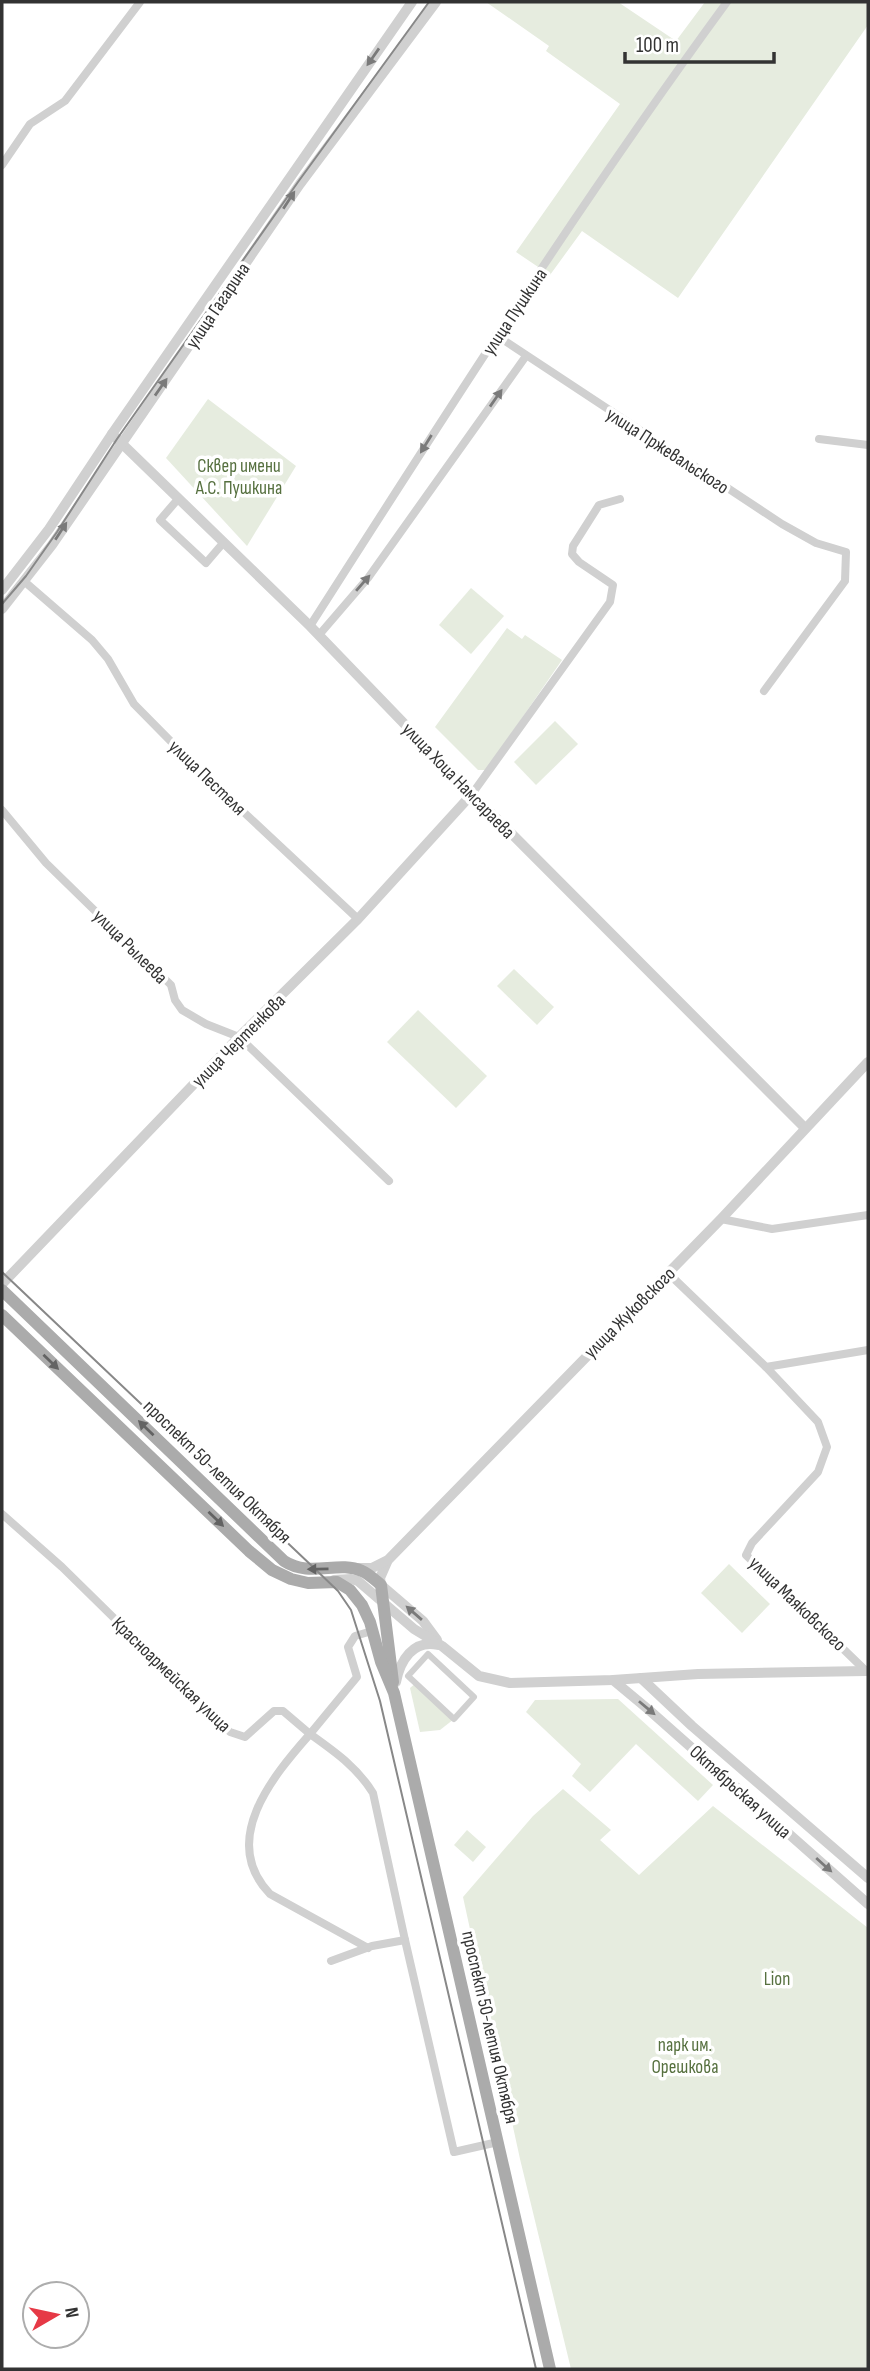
<svg xmlns="http://www.w3.org/2000/svg" width="870" height="2371" font-family="'Sofia Sans Condensed',sans-serif">
  <style>
    .green { fill: #e6ecdf }
    .lines { fill: none; stroke-linecap: round; stroke-linejoin: round }
    .pedestrian { stroke: #d0d0d0; stroke-width: 6 }
    .minor { stroke: #d0d0d0; stroke-width: 8 }
    .tertiary { stroke: #d0d0d0; stroke-width: 10 }
    .primary { stroke: #ababab; stroke-width: 12 }
    .tram { stroke: #888; stroke-width: 2 }
    .oneway { fill: #7a7a7a }
    .oneway2 { fill: #636363 }
    .labels { text-anchor: middle; stroke-width: 7; stroke-linejoin: round; paint-order: stroke }
    .street-label { font-size: 19px; fill: #333; stroke: #fff }
    .park-label { font-size: 19px; fill: #56703f; stroke: #fff }
  </style>
  <rect width="100%" height="100%" fill="#fff"/>
  <g class="green">
    <polygon points="486,2 618,2 676,41 705,2 868,2 868,25 678,298 582,231 550,275 516,252 620,104 546,51 549,46"/>
    <polygon points="208,399 296,466 247,546 166,458"/>
    <polygon points="471,588 504,616 471,654 439,625"/>
    <polygon points="507,628 522,639 525,635 562,660 486,770 478,770 435,727"/>
    <polygon points="555,721 578,744 536,785 514,762"/>
    <polygon points="514,969 554,1007 537,1025 497,986"/>
    <polygon points="418,1010 487,1076 456,1108 387,1042"/>
    <polygon points="729,1564 770,1604 742,1633 701,1593"/>
    <polygon points="416,1683 454,1719 440,1730 420,1732 410,1688"/>
    <polygon points="618,1699 713,1785 698,1801 636,1744 590,1792 572,1776 581,1764 526,1712 535,1700"/>
    <polygon points="563,1789 611,1830 600,1840 639,1875 713,1806 868,1928 868,2369 571,2369 520,2159 463,1897 533,1816"/>
    <polygon points="467,1830 486,1847 473,1862 454,1845"/>
  </g>
  <g class="lines">
    <polygon class="pedestrian" points="428,1654 474,1697 454,1719 408,1676"/>
    <g class="minor">
      <polyline points="2,165 30,124 65,101 140,2"/>
      <polyline points="496,335 782,524 816,543 846,552 845,581 764,691"/>
      <polyline points="819,439 868,445"/>
      <polyline points="178,499 160,520 206,563 224,542"/>
      <polyline points="25,582 92,640 108,659 134,704 204,775 358,919"/>
      <path d="M310 626C445 415 579 204 727 2"/>
      <polyline points="319,635 368,578 526,356"/>
      <polyline points="472,794 610,602 613,585 579,562 572,554 573,546 599,505 620,499"/>
      <polyline points="2,810 46,863 171,985 175,1000 182,1010 206,1024 239,1037 389,1181"/>
      <polyline points="721,1219 772,1229 868,1215"/>
      <polyline points="668,1273 766,1367 868,1350"/>
      <polyline points="766,1367 818,1422 827,1447 818,1472 752,1543 746,1555 866,1671"/>
      <polyline points="2,1514 62,1567 230,1732 245,1737 274,1711 283,1711 310,1734 357,1677 348,1647 355,1636 372,1631"/>
      <path d="M368 1948 270 1894C219 1841 272 1777 310 1734 335 1752 357 1767 373 1793L405 1940"/>
      <polyline points="331,1961 372,1946 405,1940 454,2152 498,2142"/>
    </g>
    <g class="tertiary">
      <polyline points="112,434 310,626 472,794 805,1128"/>
      <polyline points="2,590 49,529 112,434 412,2"/>
      <polyline points="2,609 52,545 300,184 436,2"/>
      <polyline points="2,1284 239,1037 358,919 472,794"/>
      <polyline points="387,1562 380,1578 381,1585 423,1621 437,1640"/>
      <polyline points="358,1568 372,1568 388,1560 721,1219 868,1062"/>
      <polyline points="334,1580 351,1579 358,1581 414,1629 442,1646 479,1676 510,1683 613,1680 698,1674 866,1671"/>
      <polyline points="641,1678 692,1726 868,1878"/>
      <polyline points="613,1680 649,1710 868,1904"/>
      <path d="M396 1682C400 1661 413 1639 438 1645"/>
    </g>
    <g class="primary">
      <path d="M2 1290 284 1561C310 1578 338 1560 362 1571 369 1574 375 1580 381 1585L393 1682"/>
      <polyline points="2,1315 249,1551 272,1570 291,1579 308,1583 337,1582 350,1590 362,1605 370,1622 381,1662 394,1693 550,2369"/>
    </g>
    <g class="tram">
      <polyline points="2,604 26,576 57,532 117,439 298,182 429,2"/>
      <polyline points="2,1272 313,1567 338,1591 351,1610 380,1701 536,2369"/>
    </g>
  </g>
  <defs><path id="oneway-solid" d="M-6-.8H1V-3.2L6.5 0L1 3.2V.8H-6Z" transform="scale(1.75)"/></defs>
  <g class="oneway">
    <use href="#oneway-solid" transform="translate(373 57) rotate(125)"/>
    <use href="#oneway-solid" transform="translate(289 200) rotate(-57)"/>
    <use href="#oneway-solid" transform="translate(161 387) rotate(-55)"/>
    <use href="#oneway-solid" transform="translate(496 398) rotate(-55)"/>
    <use href="#oneway-solid" transform="translate(426 444) rotate(122)"/>
    <use href="#oneway-solid" transform="translate(61 531) rotate(-57)"/>
    <use href="#oneway-solid" transform="translate(363 583) rotate(-49)"/>
    <use href="#oneway-solid" transform="translate(414 1613) rotate(-139)"/>
    <use href="#oneway-solid" transform="translate(647 1708) rotate(40)"/>
    <use href="#oneway-solid" transform="translate(824 1865) rotate(42)"/>
  </g>
  <g class="oneway2">
    <use href="#oneway-solid" transform="translate(51 1362) rotate(44)"/>
    <use href="#oneway-solid" transform="translate(146 1428) rotate(-136)"/>
    <use href="#oneway-solid" transform="translate(216 1519) rotate(44)"/>
    <use href="#oneway-solid" transform="translate(318 1569) rotate(179)"/>
  </g>
  <g class="labels">
    <g class="street-label">
      <text transform="translate(217 305) rotate(-56)" y="7">улица Гагарина</text>
      <text transform="translate(514 311) rotate(-56)" y="7">улица Пушкина</text>
      <text transform="translate(668 450) rotate(33)" y="7">улица Пржевальского</text>
      <text transform="translate(208 777) rotate(44)" y="7">улица Пестеля</text>
      <text transform="translate(459 780) rotate(46)" y="7">улица Хоца Намсараева</text>
      <text transform="translate(131 946) rotate(45)" y="7">улица Рылеева</text>
      <text transform="translate(238 1040) rotate(-45)" y="7">улица Чертенкова</text>
      <text transform="translate(629 1312) rotate(-45)" y="7">улица Жуковского</text>
      <text transform="translate(218 1471) rotate(44)" y="7">проспект 50-летия Октября</text>
      <text transform="translate(798 1603) rotate(44)" y="7">улица Маяковского</text>
      <text transform="translate(172 1674) rotate(44)" y="7">Красноармейская улица</text>
      <text transform="translate(741 1791) rotate(42)" y="7">Октябрьская улица</text>
      <text transform="translate(491 2027) rotate(77)" y="7">проспект 50-летия Октября</text>
    </g>
    <g class="park-label">
      <text x="239" y="472">Сквер имени<tspan x="239" dy="22">А.С. Пушкина</tspan></text>
      <text x="777" y="1985">Lion</text>
      <text x="685" y="2051">парк им.<tspan x="685" dy="22">Орешкова</tspan></text>
    </g>
  </g>
  <rect width="870" height="2371" fill="none" stroke="#333333" stroke-width="7"/>
  <g transform="translate(56 2315) rotate(81)"><circle r="33" fill="#ffffff" stroke="#adadad" stroke-width="2"/>
  <path d="M0-5L12 26L0 18L-12 26Z" fill="#e63946"/>
  <text y="-10" font-size="19" font-weight="bold" text-anchor="middle" fill="#333333">N</text>
  </g>
  <path d="M625 52v10h149v-10" fill="none" stroke="#333333" stroke-width="3.5"/>
  <text x="636" y="52" font-size="21" fill="#333333" stroke="#ffffff" stroke-width="5" paint-order="stroke">100 m</text>
</svg>
